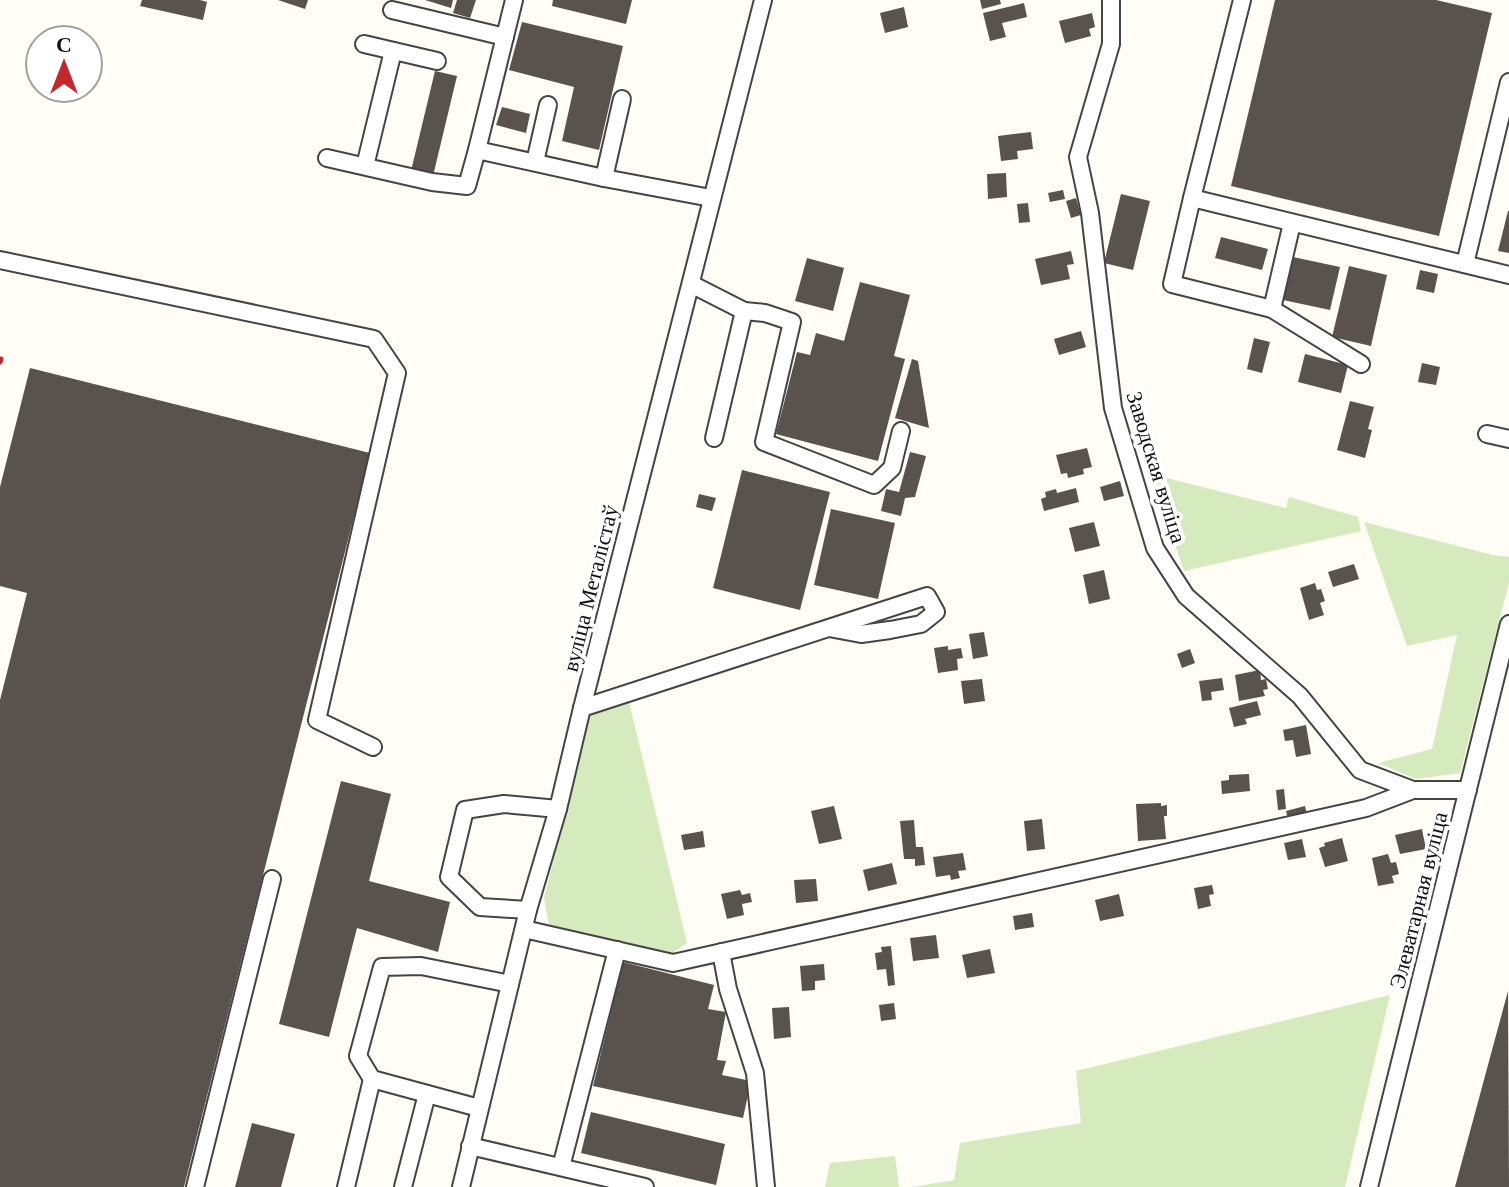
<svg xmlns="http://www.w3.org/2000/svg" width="1509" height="1187" font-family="'Libre Baskerville',serif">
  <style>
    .green { fill: #d5ebbd }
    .building { fill: #5a524d }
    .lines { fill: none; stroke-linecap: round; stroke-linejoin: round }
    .minor-casing { stroke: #444; stroke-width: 20 }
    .minor { stroke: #fff; stroke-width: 16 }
    .rail { stroke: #c4262e; stroke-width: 5 }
    .labels { text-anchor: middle; stroke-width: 8; stroke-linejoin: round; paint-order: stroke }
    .street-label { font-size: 22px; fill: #111; stroke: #fff }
  </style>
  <rect width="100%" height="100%" fill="#fffdf5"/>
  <g class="green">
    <polygon points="1151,474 1286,508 1289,497 1358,517 1361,531 1184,571"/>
    <polygon points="1364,522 1493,555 1509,557 1509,583 1460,773 1416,779 1378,763 1432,749 1457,635 1407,646"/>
    <polygon points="629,702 687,943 671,954 549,926 544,898 591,714"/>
    <polygon points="1390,995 1345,1187 912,1187 954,1180 960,1143 1081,1123 1076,1071"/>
    <polygon points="895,1156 899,1187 825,1187 830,1163"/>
  </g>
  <g class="building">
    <polygon points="142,0 200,0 207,2 203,20 140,6"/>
    <polygon points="278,0 308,0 305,9"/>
    <polygon points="425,0 453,0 451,8"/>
    <polygon points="457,0 476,0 470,18 453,13"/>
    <polygon points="553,0 632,0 626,24 552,6"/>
    <polygon points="980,0 1000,0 1001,4 982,9"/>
    <polygon points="1275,0 1436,0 1492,13 1439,236 1231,186"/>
    <polygon points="1024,3 1027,17 1002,23 1006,37 990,41 983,13"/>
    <polygon points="904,7 908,27 885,33 880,13"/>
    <polygon points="1092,13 1095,27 1089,29 1091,36 1065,43 1059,21"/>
    <polygon points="522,22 623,46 599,150 562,141 574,87 509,70"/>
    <polygon points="435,71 457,76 433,176 411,171"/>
    <polygon points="502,107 530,114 526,133 496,125"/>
    <polygon points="1031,132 1033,149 1017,151 1018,159 1001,161 998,136"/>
    <polygon points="1006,173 1007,197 988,199 987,174"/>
    <polygon points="1063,190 1065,199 1050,202 1048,193"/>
    <polygon points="1121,194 1150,201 1133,270 1104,263"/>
    <polygon points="1076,198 1081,215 1071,218 1066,201"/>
    <polygon points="1028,203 1030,222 1019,223 1017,204"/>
    <polygon points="1508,211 1509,211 1509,253 1498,251"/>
    <polygon points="1221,237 1268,249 1262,270 1215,258"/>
    <polygon points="1071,251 1074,264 1067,265 1070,279 1041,285 1035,259"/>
    <polygon points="1293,257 1340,267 1330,310 1283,300"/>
    <polygon points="807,258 844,268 833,311 795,301"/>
    <polygon points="1349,266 1387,275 1371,346 1332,337"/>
    <polygon points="1420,270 1438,274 1434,293 1416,289"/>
    <polygon points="860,282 910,295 894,356 905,359 878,461 776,434 797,352 810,355 816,333 844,341"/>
    <polygon points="1081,331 1086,347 1059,355 1054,339"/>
    <polygon points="1254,338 1270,342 1262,373 1247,369"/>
    <polygon points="1305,354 1348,365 1341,393 1298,382"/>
    <polygon points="912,359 918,361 929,428 895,418"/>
    <polygon points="1422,363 1440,367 1436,385 1418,382"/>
    <polygon points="30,368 370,453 184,1187 0,1187 0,700 27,593 0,586 0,487"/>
    <polygon points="1350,401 1374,407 1368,429 1372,430 1365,458 1337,450"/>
    <polygon points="1087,448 1092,467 1083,469 1084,474 1068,478 1067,473 1061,474 1056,455"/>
    <polygon points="910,452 926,456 915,497 905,498 901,516 881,511 886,489 899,492"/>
    <polygon points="742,470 830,492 800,610 713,588"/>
    <polygon points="1120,481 1124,496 1104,501 1100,487"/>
    <polygon points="1076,488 1079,502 1044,511 1041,499 1046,497 1045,492 1056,489 1057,493"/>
    <polygon points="699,494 716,498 712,511 696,507"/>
    <polygon points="831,509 895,523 878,599 814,585"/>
    <polygon points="1094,522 1100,546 1075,552 1069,528"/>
    <polygon points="1354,564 1359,579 1333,587 1328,572"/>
    <polygon points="1104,570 1110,599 1089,604 1083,575"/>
    <polygon points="1315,583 1317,590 1321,589 1325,601 1320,603 1324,615 1309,620 1300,588"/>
    <polygon points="984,632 988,656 973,659 969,634"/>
    <polygon points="948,646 948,650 961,648 963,658 957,659 958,670 938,673 934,648"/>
    <polygon points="1190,649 1195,663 1182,668 1177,654"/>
    <polygon points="1260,670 1261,680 1266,679 1268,689 1263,690 1265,696 1239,701 1235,675"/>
    <polygon points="1222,678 1224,690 1211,692 1212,700 1202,701 1199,681"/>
    <polygon points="982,679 985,701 964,704 961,681"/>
    <polygon points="1257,701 1261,715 1245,719 1247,724 1234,727 1229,708"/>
    <polygon points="1306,725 1311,754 1296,757 1293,740 1285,741 1283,730"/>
    <polygon points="1249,774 1250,791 1222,794 1221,781 1229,780 1229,775"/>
    <polygon points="341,781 391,794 369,881 450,902 438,952 357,928 329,1037 279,1024"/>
    <polygon points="1284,789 1286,809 1278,810 1276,790"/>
    <polygon points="1161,803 1161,806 1167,805 1167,816 1164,816 1166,839 1138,841 1136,804"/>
    <polygon points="834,806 842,839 819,844 811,811"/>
    <polygon points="1305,806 1307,814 1288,819 1286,811"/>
    <polygon points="1042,819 1045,849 1027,851 1024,821"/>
    <polygon points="914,820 916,847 923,847 925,865 915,866 915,859 904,859 900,821"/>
    <polygon points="1422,829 1426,849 1400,854 1395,835"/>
    <polygon points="703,831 705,847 684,850 681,835"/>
    <polygon points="1342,838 1348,861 1325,867 1319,848 1325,846 1324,843"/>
    <polygon points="1302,839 1306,857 1288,860 1284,843"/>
    <polygon points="963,853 966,870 958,871 960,878 951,880 950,875 936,877 933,857"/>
    <polygon points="1388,854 1391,863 1396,862 1399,874 1392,876 1394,883 1378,886 1372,858"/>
    <polygon points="892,863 897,884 868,891 863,870"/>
    <polygon points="816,879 818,901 796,903 794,880"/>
    <polygon points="1212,885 1214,894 1209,895 1211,906 1198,909 1194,888"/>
    <polygon points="740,890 742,895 750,893 752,902 742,904 744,915 727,919 721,894"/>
    <polygon points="1119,894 1124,916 1100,921 1095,900"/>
    <polygon points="1032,913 1034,927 1015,930 1013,916"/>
    <polygon points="936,935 939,958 913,961 910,938"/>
    <polygon points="891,946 895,985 888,986 886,969 877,970 875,953 882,952 881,947"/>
    <polygon points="990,949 995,973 967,978 962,955"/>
    <polygon points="623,962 714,985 708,1009 726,1012 717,1060 726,1061 722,1075 751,1081 743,1118 593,1086"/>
    <polygon points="824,964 825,980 815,981 815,990 802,991 800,966"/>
    <polygon points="1508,991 1509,1187 1455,1187"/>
    <polygon points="894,1003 896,1019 881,1021 879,1005"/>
    <polygon points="789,1007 791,1037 774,1039 772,1008"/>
    <polygon points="591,1112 725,1144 716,1185 581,1153"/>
    <polygon points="252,1123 295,1134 281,1187 235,1187"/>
  </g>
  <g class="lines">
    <defs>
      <g id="minor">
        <polyline points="1111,0 1111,44 1078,157 1090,213 1113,408 1155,548 1186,596 1300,696 1360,770 1413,790"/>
        <polyline points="1242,0 1192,198 1509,275"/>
        <polyline points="392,10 505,37"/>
        <polyline points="364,44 437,61"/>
        <polyline points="477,150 514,0"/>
        <polyline points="327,158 432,182 467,186 477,150 604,178 711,198"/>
        <polyline points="535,162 548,105"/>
        <polyline points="365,166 393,51"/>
        <polyline points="604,178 622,99"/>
        <polyline points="1192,198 1172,284 1272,309 1292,223"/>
        <polyline points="0,260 374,339 397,373 317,720 373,747"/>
        <polyline points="1465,264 1509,82"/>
        <polyline points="691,284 744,311 714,438"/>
        <polyline points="1272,309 1361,364"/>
        <polyline points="744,311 765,313 792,322 764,442 874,485 892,468 901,431"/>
        <polyline points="1487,434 1509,439"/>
        <polyline points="582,708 927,596 936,612 921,624 890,630 861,634 829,628"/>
        <polyline points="528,910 480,907 449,877 465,810 504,804 558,809"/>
        <polyline points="524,929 673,963 1366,808 1413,790 1468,790"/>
        <polyline points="721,952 728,989 755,1073 766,1187"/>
        <polyline points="479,1108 372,1079 358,1056 382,967 421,966 510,984"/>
        <polyline points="470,1146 645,1187"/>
        <polyline points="561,1167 617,950"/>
        <polyline points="195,1187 272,879"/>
        <polyline points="346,1187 372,1079"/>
        <polyline points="403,1187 427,1094"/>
        <polyline points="461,1187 528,910 558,809 582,708 763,0"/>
        <polyline points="1369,1187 1509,624"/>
      </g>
    </defs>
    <use href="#minor" class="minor-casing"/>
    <use href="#minor" class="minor"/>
    <polyline class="rail" points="0,362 1,359"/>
  </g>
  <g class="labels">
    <g class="street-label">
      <text transform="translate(1157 467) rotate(73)" y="8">Заводская вуліца</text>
      <text transform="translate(590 588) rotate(-76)" y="8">вуліца Металістаў</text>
      <text transform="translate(1418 900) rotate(-76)" y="8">Элеватарная вуліца</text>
    </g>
  </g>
  <g transform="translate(64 64)"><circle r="38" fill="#ffffff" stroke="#a0a0a0" stroke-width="2"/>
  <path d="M0-6L14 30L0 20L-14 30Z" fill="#c4262e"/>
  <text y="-12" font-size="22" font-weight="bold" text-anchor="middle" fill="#111111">С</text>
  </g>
</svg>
